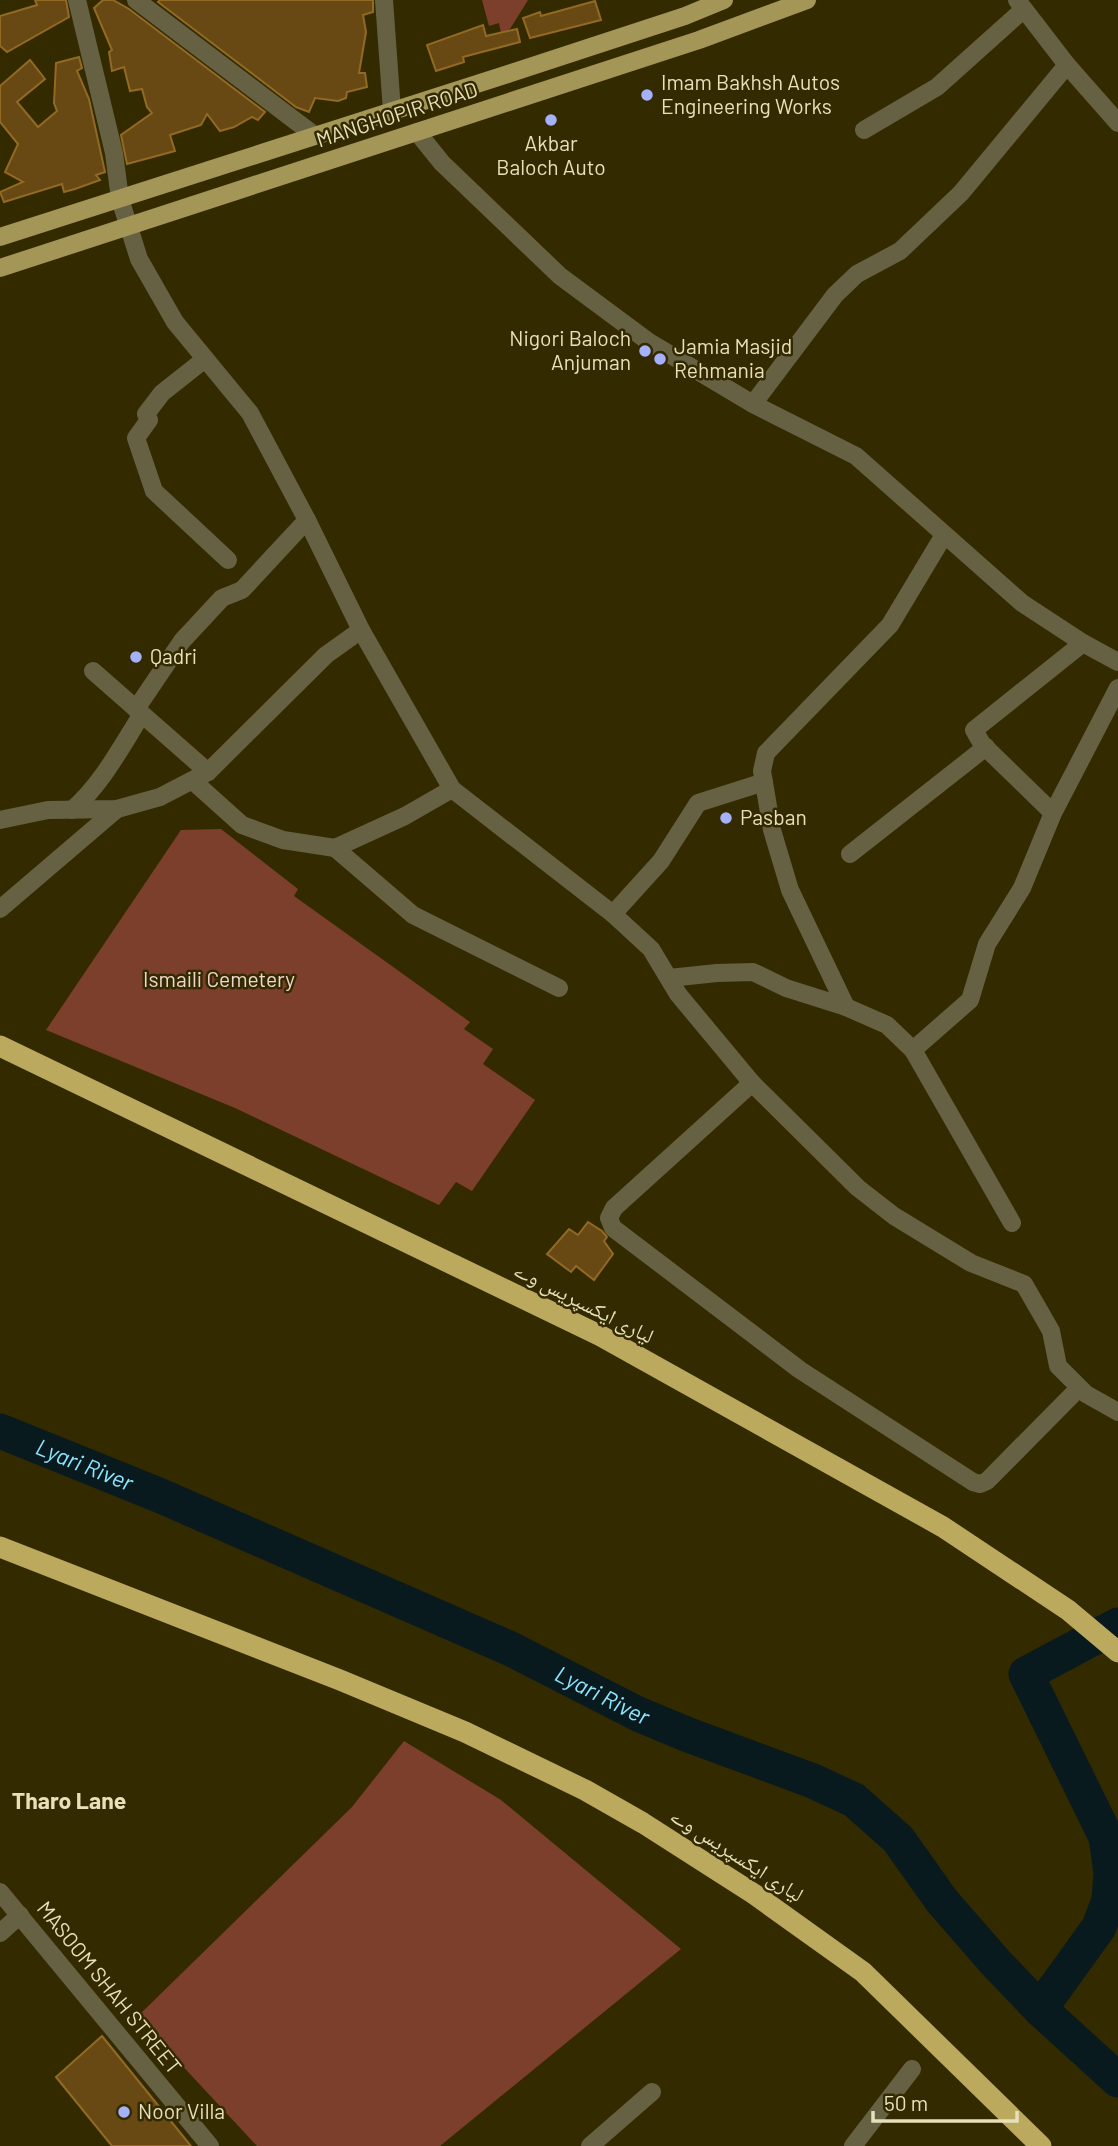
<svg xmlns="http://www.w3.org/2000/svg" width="1118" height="2146" font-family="Barlow,'Noto Naskh Arabic',sans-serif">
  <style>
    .green { fill: #7c3f2c }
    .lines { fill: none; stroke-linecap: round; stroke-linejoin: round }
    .river { stroke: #091a1f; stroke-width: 35 }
    .building { fill: #684913; stroke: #926a23; stroke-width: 2 }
    .minor { stroke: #676143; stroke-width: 18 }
    .major { stroke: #a39657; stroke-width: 18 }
    .highway { stroke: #bbaa5e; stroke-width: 21 }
    .poi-dot { fill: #a6b1fc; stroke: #332a00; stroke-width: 2.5 }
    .labels { text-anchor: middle; stroke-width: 5; stroke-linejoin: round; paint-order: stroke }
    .poi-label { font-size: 21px; fill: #e8e0bb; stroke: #332a00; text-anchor: start }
    .street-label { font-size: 21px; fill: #e8e0bb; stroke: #332a00 }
    .park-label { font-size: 21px; fill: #f0d6ce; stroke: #332a00 }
    .water-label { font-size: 23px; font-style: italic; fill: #8ce6ff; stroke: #332a00 }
    .neighbourhood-label { font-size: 23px; font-weight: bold; fill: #e8e0bb; stroke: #332a00 }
  </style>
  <rect width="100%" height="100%" fill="#332a00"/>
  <g class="green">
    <polygon points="482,0 528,0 510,29 501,33 499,23 489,26"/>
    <polygon points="221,829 298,889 294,896 470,1022 464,1029 493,1049 483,1064 535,1100 472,1191 456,1182 439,1205 235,1108 46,1030 181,830"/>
    <polygon points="404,1741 501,1800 681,1949 440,2146 257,2146 137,2017 352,1807"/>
  </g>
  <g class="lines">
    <g class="river">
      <path id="s1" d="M0 1431 161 1496 511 1649 638 1714 686 1734 813 1781 854 1800 898 1839 942 1901 996 1963 1040 2009 1118 2080"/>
      <polyline points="1040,2009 1099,1927 1109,1900 1111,1873 1106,1837 1026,1674 1118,1625"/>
    </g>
  </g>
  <g class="building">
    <polygon points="35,0 66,0 69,17 7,52 0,46 0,16 37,5"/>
    <polygon points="103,0 113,0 129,9 265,112 258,120 252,117 234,127 220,131 207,114 201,125 170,135 175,151 127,164 121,135 152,113 147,107 142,89 130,91 124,67 112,71 109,52 112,50 94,8"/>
    <polygon points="160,0 373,0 373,12 363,15 366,32 359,73 365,73 367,87 347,92 346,98 338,101 315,98 309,112 296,107 158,2"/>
    <polygon points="595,1 601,20 530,38 523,18 540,12 541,16"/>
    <polygon points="483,25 486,36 517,29 520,42 463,57 464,62 436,71 427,45"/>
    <polygon points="79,57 82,68 77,71 89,99 105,172 96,175 100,180 75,189 64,192 62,184 4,202 0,192 23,182 5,172 18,144 0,122 0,86 30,60 45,79 17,102 38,127 57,111 54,103 56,63"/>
    <polygon points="588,1222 602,1231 607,1237 604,1241 613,1254 594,1280 576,1266 571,1272 547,1254 569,1229 578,1235"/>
    <polygon points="102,2036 191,2146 112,2146 56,2077"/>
  </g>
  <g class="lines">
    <g class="minor">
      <polyline points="77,0 114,153 120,199 139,259 175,322 250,413 307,520 361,630 452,789 613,914 651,949 678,994 752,1083 858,1188 894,1216 971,1263 1024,1284 1051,1331 1058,1366 1086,1394 1118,1412"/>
      <polyline points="136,0 314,135"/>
      <polyline points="384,0 392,111"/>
      <polyline points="1017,0 1067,65 1118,123"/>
      <polyline points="864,130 937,87 1023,10"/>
      <polyline points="417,132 442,163 560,276 649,342 753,404 856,456 1022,603 1083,643 1118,662"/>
      <polyline points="205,359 162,393 146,414 149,420 136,438 154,491 228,560"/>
      <polyline points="753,404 835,295 857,274 900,251 961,193 1067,65"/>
      <polyline points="93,671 208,772"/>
      <polyline points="136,709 182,641 222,598 242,590 307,520"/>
      <polyline points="193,781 242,825 283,840 335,848 405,816 452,789"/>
      <path d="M72 810C102 784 121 747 142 714"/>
      <polyline points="1053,813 982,744 974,730 1083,643"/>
      <polyline points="0,820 48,810 117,809 160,797 208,772 326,655 361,630"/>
      <polyline points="335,848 413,915 559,988"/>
      <polyline points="850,854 986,747"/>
      <polyline points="0,909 117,809"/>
      <polyline points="613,914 661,861 698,803 764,782"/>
      <polyline points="669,978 717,973 753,972 786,988 846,1007 887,1025 913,1050 970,1000 987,944 1022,888 1053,813 1118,688"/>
      <polyline points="846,1007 790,890 772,830 762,771 766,753 890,625 944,535"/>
      <polyline points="913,1050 1012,1223"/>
      <polyline points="752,1083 614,1208 609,1218 613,1228 800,1370 973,1482 980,1484 987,1481 1079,1388"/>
      <polyline points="0,1892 210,2146"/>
      <polyline points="0,1933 20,1915"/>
      <polyline points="590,2146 652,2092"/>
      <polyline points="853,2146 912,2069"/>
    </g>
    <g class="major">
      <polyline points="0,237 511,73 685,16 724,0"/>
      <polyline points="0,268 699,40 807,0"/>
    </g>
    <g class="highway">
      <polyline points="0,1046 601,1336 943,1527 1068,1610 1118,1652"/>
      <polyline points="0,1547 340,1680 465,1732 585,1790 643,1823 754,1894 863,1972 1041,2146"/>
    </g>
  </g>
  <g class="poi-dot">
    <circle cx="647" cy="95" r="7"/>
    <circle cx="551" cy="120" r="7"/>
    <circle cx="645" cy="351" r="7"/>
    <circle cx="660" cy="359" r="7"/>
    <circle cx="136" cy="657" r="7"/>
    <circle cx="726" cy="818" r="7"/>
    <circle cx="124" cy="2112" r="7"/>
  </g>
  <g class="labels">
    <g class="poi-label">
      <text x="661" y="90">Imam Bakhsh Autos<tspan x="661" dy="24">Engineering Works</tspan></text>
      <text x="551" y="151" text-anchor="middle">Akbar<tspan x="551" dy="24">Baloch Auto</tspan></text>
      <text x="631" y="346" text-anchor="end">Nigori Baloch<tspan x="631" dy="24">Anjuman</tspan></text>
      <text x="674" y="354">Jamia Masjid<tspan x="674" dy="24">Rehmania</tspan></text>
      <text x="150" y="664">Qadri</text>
      <text x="740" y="825">Pasban</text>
      <text x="138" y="2119">Noor Villa</text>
    </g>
    <g class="street-label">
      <text transform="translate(397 115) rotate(-18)" y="7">MANGHOPIR ROAD</text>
      <text transform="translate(584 1303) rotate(27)" y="7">لیاری ایکسپریس وے</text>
      <text transform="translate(737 1855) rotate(33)" y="7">لیاری ایکسپریس وے</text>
      <text transform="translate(109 1988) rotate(51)" y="7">MASOOM SHAH STREET</text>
    </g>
    <g class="park-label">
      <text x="219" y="987">Ismaili Cemetery</text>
    </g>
    <g class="water-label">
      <text dy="8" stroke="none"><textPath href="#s1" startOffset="91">Lyari River</textPath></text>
      <text dy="8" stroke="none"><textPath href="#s1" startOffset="658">Lyari River</textPath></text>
    </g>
    <g class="neighbourhood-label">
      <text x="69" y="1809">Tharo Lane</text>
    </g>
  </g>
  <path d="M873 2111v10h144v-10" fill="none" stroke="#e8e0bb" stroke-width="3.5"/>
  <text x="884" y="2111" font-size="21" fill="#e8e0bb" stroke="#332a00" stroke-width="5" paint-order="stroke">50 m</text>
</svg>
